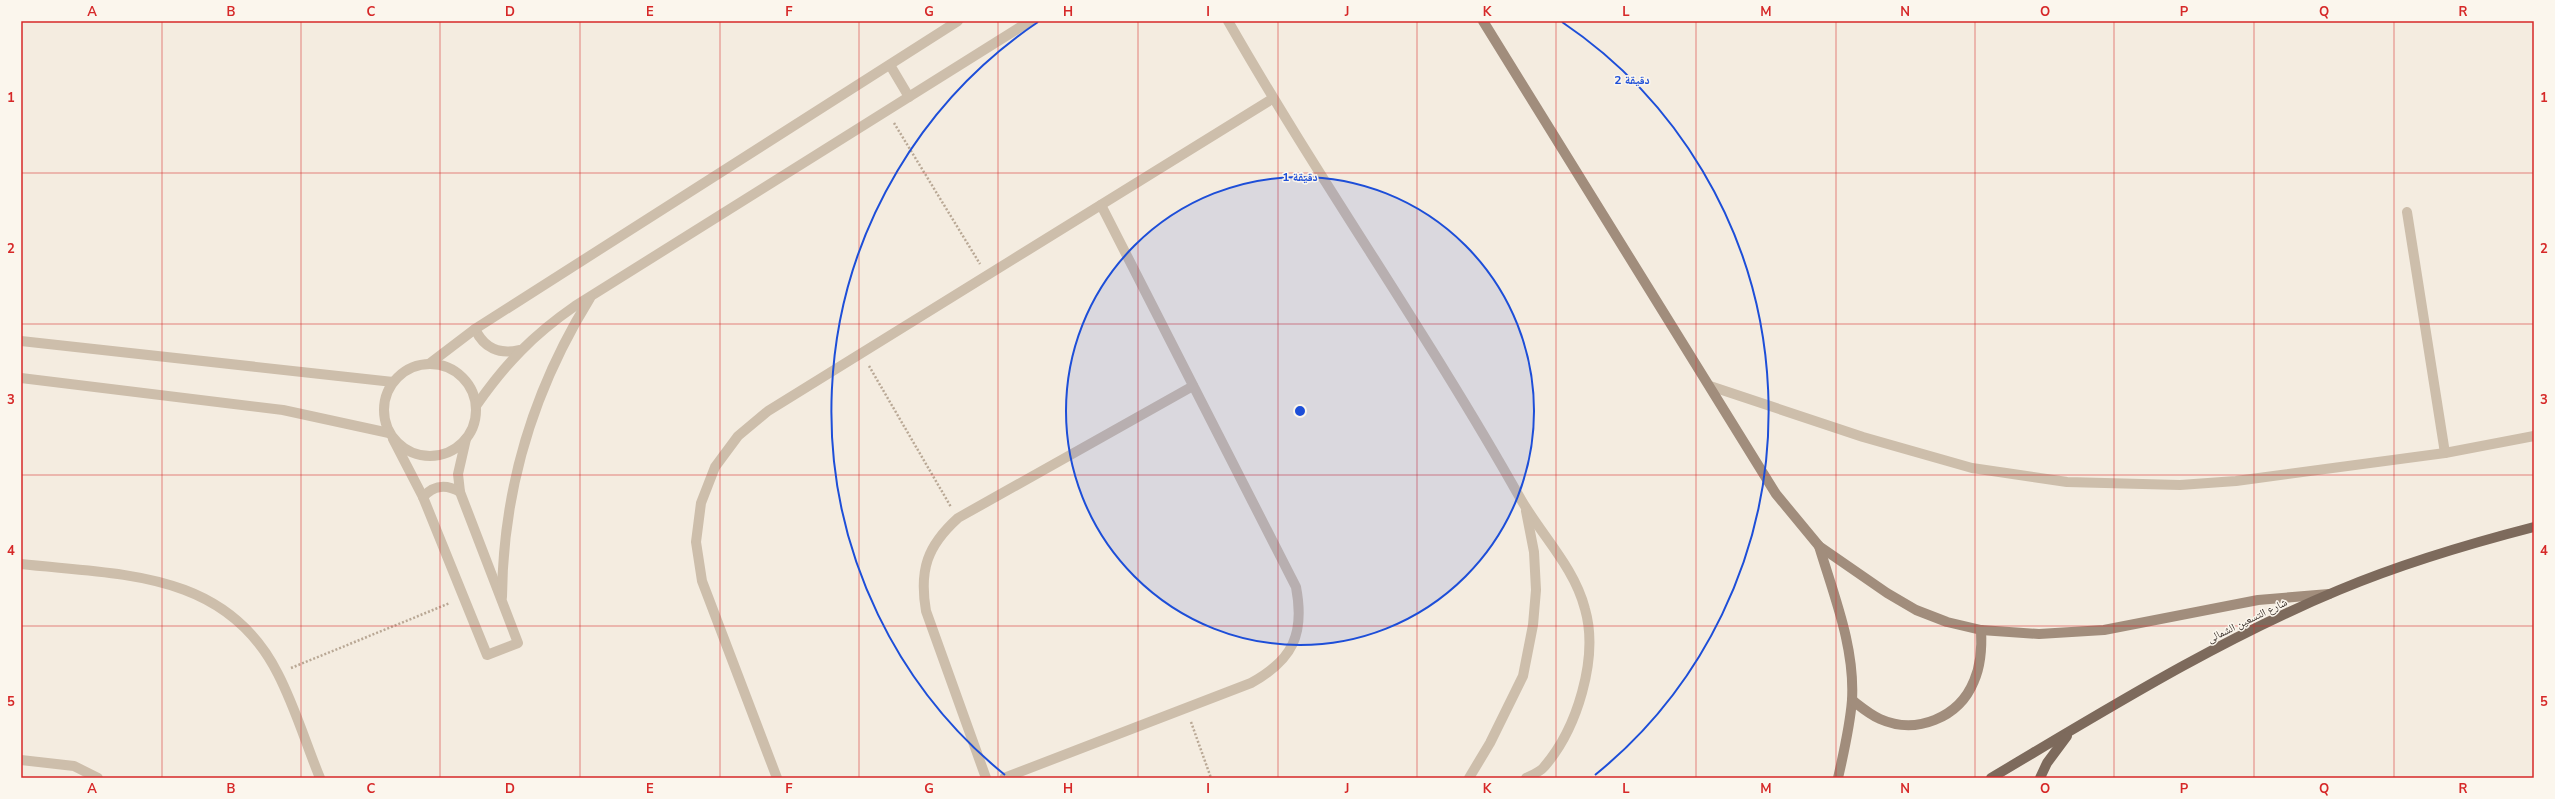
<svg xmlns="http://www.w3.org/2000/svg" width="2555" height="799" font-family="'Nunito Sans','Noto Naskh Arabic',sans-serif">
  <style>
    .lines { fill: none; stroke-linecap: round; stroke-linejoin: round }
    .path { stroke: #b9a895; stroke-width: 2.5; stroke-dasharray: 2 2; stroke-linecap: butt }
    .street { stroke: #cdbeab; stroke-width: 10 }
    .secondary { stroke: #a18d7c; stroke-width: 10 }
    .primary { stroke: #7d6a5c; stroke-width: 10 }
    .grid { fill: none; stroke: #d62828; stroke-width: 1; stroke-opacity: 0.55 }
    .ring { fill: none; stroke: #1d4ed8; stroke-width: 2 }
    .labels { text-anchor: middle; stroke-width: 3; stroke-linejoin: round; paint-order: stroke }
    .street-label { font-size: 11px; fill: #3b312b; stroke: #fbf6ed }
    .centre { fill: #1d4ed8; stroke: #fbf6ed; stroke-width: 2 }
    .ring-label { font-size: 12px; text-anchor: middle; font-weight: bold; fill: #1d4ed8; stroke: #fbf6ed; stroke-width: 3; stroke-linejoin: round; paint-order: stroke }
    .neatline { fill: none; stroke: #d62828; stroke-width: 1.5 }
    .grid-label { font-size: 13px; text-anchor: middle; font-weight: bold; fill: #d62828 }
  </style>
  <rect width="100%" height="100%" fill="#f4ece0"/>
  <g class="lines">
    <g class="path">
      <polyline points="894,123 980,264"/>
      <polyline points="869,366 951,507"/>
      <polyline points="291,668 450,603"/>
      <polyline points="1191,722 1211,778"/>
    </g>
    <g class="street">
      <path d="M1228 21C1320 182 1428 334 1519 496 1540 534 1574 566 1585 609 1599 658 1577 729 1544 767 1540 772 1532 775 1526 778"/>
      <polyline points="890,65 909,97"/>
      <polyline points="2407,212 2445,453"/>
      <path d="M475 329C484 348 499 355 519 350"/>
      <polyline points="21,341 393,382"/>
      <circle cx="430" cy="410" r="46"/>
      <polyline points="429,364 475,329 958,21"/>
      <polyline points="21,378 283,410 389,433"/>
      <polyline points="1710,386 1863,437 1972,468 2067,482 2180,485 2236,481 2445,453 2534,436"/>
      <path d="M476 406C505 364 533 335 575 306L1030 21"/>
      <polyline points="393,439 423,497 487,655 518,643 460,492 458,474 466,439"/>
      <path d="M423 497C434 485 446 484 460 492"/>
      <path d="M21 564C120 575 226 570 278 674 295 707 306 744 320 778"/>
      <path d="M502 597C503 488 533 390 590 298"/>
      <polyline points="21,760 74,766 98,778"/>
      <polyline points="777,778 702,581 696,542 701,503 715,467 738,436 768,411 1272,99"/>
      <path d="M986 778 926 611C919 570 927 546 958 518L1193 386"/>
      <path d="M1004 778 1251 683C1293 660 1305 634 1296 587L1101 205"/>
      <polyline points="1469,778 1490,743 1523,676 1533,625 1536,590 1534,552 1526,511"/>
    </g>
    <g class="secondary">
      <polyline points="1483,21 1776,494 1819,546 1887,593 1916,610 1947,622 1981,630 2039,634 2104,630 2258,600 2329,594"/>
      <path d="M1819 546C1834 596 1855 647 1852 700 1850 726 1844 752 1838 778"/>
      <path d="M1852 700C1861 707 1869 714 1880 719 1916 735 1959 718 1974 681 1981 665 1982 647 1981 630"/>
    </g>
    <g class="primary">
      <path d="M1991 778C2104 711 2216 641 2339 590 2401 564 2468 544 2534 527"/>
      <polyline points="2040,778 2047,763 2067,736"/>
    </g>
  </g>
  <path class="grid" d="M162 21V778M301 21V778M440 21V778M580 21V778M720 21V778M859 21V778M998 21V778M1138 21V778M1278 21V778M1417 21V778M1556 21V778M1696 21V778M1836 21V778M1975 21V778M2114 21V778M2254 21V778M2394 21V778M21 173H2534M21 324H2534M21 475H2534M21 626H2534"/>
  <circle cx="1300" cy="411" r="234" fill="#1d4ed8" fill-opacity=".12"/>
  <g class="ring">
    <circle cx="1300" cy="411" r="234"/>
    <path d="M1005 775A469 469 0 0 1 1038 22M1562 22A469 469 0 0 1 1595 775"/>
  </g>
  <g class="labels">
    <g class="street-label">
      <text transform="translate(2247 620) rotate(-26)" y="4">شارع التسعين الشمالى</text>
    </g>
  </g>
  <circle cx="1300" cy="411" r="6" class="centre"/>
  <g class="ring-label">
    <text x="1632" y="84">2 دقيقة</text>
    <text x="1300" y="181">1 دقيقة</text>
  </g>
  <rect width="2555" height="799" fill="none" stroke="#fbf6ed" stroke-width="44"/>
  <rect x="22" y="22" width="2511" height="755" class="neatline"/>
  <g class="grid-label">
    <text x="92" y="16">A</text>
    <text x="231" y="16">B</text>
    <text x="371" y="16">C</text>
    <text x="510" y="16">D</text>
    <text x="650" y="16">E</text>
    <text x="789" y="16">F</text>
    <text x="929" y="16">G</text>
    <text x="1068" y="16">H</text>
    <text x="1208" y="16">I</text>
    <text x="1347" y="16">J</text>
    <text x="1487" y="16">K</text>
    <text x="1626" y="16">L</text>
    <text x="1766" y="16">M</text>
    <text x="1905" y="16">N</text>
    <text x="2045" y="16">O</text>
    <text x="2184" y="16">P</text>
    <text x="2324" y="16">Q</text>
    <text x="2463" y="16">R</text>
    <text x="11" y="102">1</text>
    <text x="2544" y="102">1</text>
    <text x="11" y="253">2</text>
    <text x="2544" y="253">2</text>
    <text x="11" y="404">3</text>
    <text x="2544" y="404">3</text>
    <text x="11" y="555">4</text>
    <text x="2544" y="555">4</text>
    <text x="11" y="706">5</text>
    <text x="2544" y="706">5</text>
    <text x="92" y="793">A</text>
    <text x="231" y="793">B</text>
    <text x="371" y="793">C</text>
    <text x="510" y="793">D</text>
    <text x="650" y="793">E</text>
    <text x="789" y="793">F</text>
    <text x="929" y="793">G</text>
    <text x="1068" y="793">H</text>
    <text x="1208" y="793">I</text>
    <text x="1347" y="793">J</text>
    <text x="1487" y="793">K</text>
    <text x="1626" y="793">L</text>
    <text x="1766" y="793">M</text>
    <text x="1905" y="793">N</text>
    <text x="2045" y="793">O</text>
    <text x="2184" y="793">P</text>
    <text x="2324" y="793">Q</text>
    <text x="2463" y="793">R</text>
  </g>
</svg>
